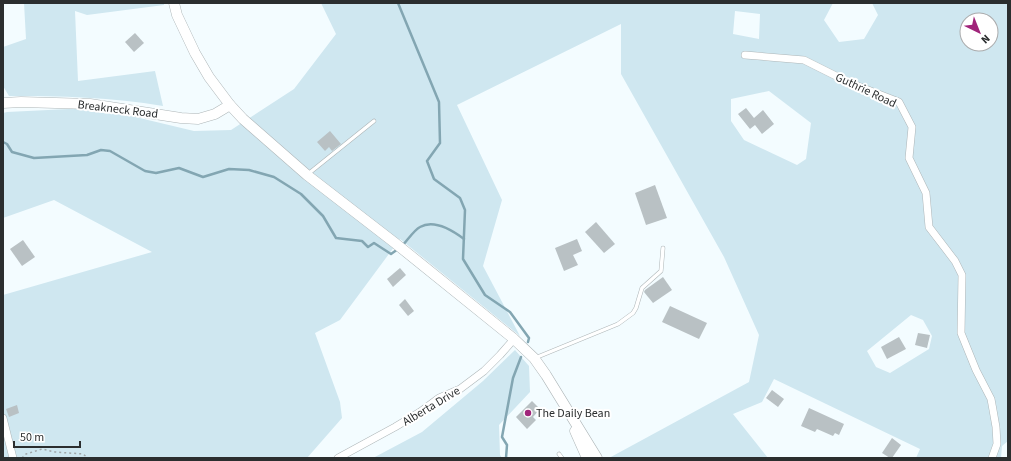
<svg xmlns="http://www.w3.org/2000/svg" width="1011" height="461" font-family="'Source Sans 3',sans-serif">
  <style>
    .green { fill: #cfe7f0; fill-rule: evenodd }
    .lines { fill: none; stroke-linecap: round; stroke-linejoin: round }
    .stream { stroke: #83a6b2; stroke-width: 2.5 }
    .building { fill: #b9c1c4 }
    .lane-casing { stroke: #aeb6b8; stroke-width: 4.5 }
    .street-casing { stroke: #aeb6b8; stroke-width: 8 }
    .secondary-casing { stroke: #aeb6b8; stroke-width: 11 }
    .path { stroke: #a0a6a9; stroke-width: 1.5; stroke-dasharray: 2 3; stroke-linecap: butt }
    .lane { stroke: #fff; stroke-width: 3.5 }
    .street { stroke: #fff; stroke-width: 7 }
    .secondary { stroke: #fff; stroke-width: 10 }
    .poi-dot { fill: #a0247a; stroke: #fff; stroke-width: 1.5 }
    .labels { text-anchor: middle; stroke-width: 4; stroke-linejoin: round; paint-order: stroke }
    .street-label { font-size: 12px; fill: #2b2e2f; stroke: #fff }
    .poi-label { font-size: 12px; fill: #2b2e2f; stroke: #fff; text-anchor: start }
  </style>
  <rect width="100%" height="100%" fill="#f3fcff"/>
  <g class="green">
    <path d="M24 3H164V5L87 15 75 11 78 81 155 71 163 106C112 97 61 96 9 96L3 86V47L26 39Z"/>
    <path d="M321 3H833L824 20 839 42 864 39 878 15 872 3H1008V441L1002 446 1001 458H916L920 449 774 379 762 402 733 414 768 458H609L749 382 759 335 724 257 621 74V24L457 105 502 200 483 266 520 336 400 239 340 320 315 333 340 402 342 418 307 458H3V295L152 252 54 200 3 218V113L7 112 89 108 127 115 194 131 231 130 294 89 336 34ZM735 11 760 14 759 39 733 34ZM967 20H991V44H967ZM769 91 811 123 806 159 797 165 744 140 731 121V99ZM911 315 923 320 932 336 929 349 890 373 876 367 867 351Z"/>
    <polygon points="515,350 529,366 530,392 499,425 500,455 502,458 373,458 422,432 483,381"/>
  </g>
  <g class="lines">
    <g class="stream">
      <polyline points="398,3 439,102 440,143 427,161 434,179 460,198 465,210 463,259 485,295 510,312 529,338 528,342"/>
      <polyline points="3,142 7,144 12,152 34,158 87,155 101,150 110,151 145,171 156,173 179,168 203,177 229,169 249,170 274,177 301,194 323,216 336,238 362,241 368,247 374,243 391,254 398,249"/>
      <path d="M402 246C407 241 414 230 420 227 434 219 452 230 464 239"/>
      <polyline points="506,458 507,445 502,437 513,378 521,357"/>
    </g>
  </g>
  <g class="building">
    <polygon points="135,33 144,43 134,52 125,42"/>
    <polygon points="746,108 754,118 763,110 774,124 762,134 755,125 750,129 738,114"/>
    <polygon points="330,131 341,144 332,151 329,147 325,151 317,142"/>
    <polygon points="655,185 667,218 646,225 635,193"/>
    <polygon points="596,222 615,244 604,253 585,232"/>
    <polygon points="577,239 582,251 573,255 578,265 564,271 555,248"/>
    <polygon points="23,240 35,257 22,266 10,249"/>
    <polygon points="400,268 406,275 393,287 387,279"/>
    <polygon points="663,277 672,290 653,303 644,292 645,290"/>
    <polygon points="405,299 414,311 408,316 399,305"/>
    <polygon points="670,306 707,323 699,339 662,322"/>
    <polygon points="918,333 930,335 927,348 915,345"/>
    <polygon points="899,337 906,349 887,359 881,347"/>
    <polygon points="772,390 784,399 778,407 766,398"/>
    <polygon points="532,401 540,409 533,417 536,420 527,429 516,417"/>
    <polygon points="17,405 19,413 9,417 6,409"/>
    <polygon points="809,408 844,424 839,435 835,433 833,436 817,429 815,432 801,426"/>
    <polygon points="892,438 901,445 892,458 890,458 882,453"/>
  </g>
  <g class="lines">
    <defs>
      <g id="lane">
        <polyline points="308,174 374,121"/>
        <polyline points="535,358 618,324 633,313 636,308 642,288 661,271 663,248"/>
        <polyline points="559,454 562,458"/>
      </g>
      <g id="street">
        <polyline points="745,55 804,60 850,83 899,102 912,127 909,158 926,193 929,227 955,261 962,275 961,333 976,370 991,399 993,410 996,427 997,444 992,458"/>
        <polyline points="3,418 13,458"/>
        <polyline points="338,458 395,427 420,412 439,398 460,389 484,371 500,355 514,339"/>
      </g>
      <g id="secondary">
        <polyline points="174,3 177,15 195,53 209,77 230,105 243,119 307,175 395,243 514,339 534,358 546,375 597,458"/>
        <polyline points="3,103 21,102 90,104 181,118 198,119 215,114 230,105"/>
        <polyline points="575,431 587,458"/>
      </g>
    </defs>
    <use href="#lane" class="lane-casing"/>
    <use href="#street" class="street-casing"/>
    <use href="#secondary" class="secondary-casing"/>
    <polyline class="path" points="22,458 26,454 42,449 55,452 83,454 88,458"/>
    <use href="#lane" class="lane"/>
    <use href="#street" class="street"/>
    <use href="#secondary" class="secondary"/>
  </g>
  <circle class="poi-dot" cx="528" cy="413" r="4"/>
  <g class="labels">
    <g class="street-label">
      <text transform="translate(866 90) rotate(25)" y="4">Guthrie Road</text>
      <text transform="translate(118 109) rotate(7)" y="4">Breakneck Road</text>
      <text transform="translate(431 406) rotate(-31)" y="4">Alberta Drive</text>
    </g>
    <g class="poi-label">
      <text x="536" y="417">The Daily Bean</text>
    </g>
  </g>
  <rect width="1011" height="461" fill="none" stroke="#2b2e2f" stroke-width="8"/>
  <g transform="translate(979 32) rotate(137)"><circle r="19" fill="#ffffff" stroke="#aaabac"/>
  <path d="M0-3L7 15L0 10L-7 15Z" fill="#a0247a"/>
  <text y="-6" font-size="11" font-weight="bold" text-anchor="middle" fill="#2b2e2f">N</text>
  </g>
  <path d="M14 441v6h66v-6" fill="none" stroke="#2b2e2f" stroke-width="2"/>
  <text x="20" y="441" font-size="12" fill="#2b2e2f" stroke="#ffffff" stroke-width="3" paint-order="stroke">50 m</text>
</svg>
